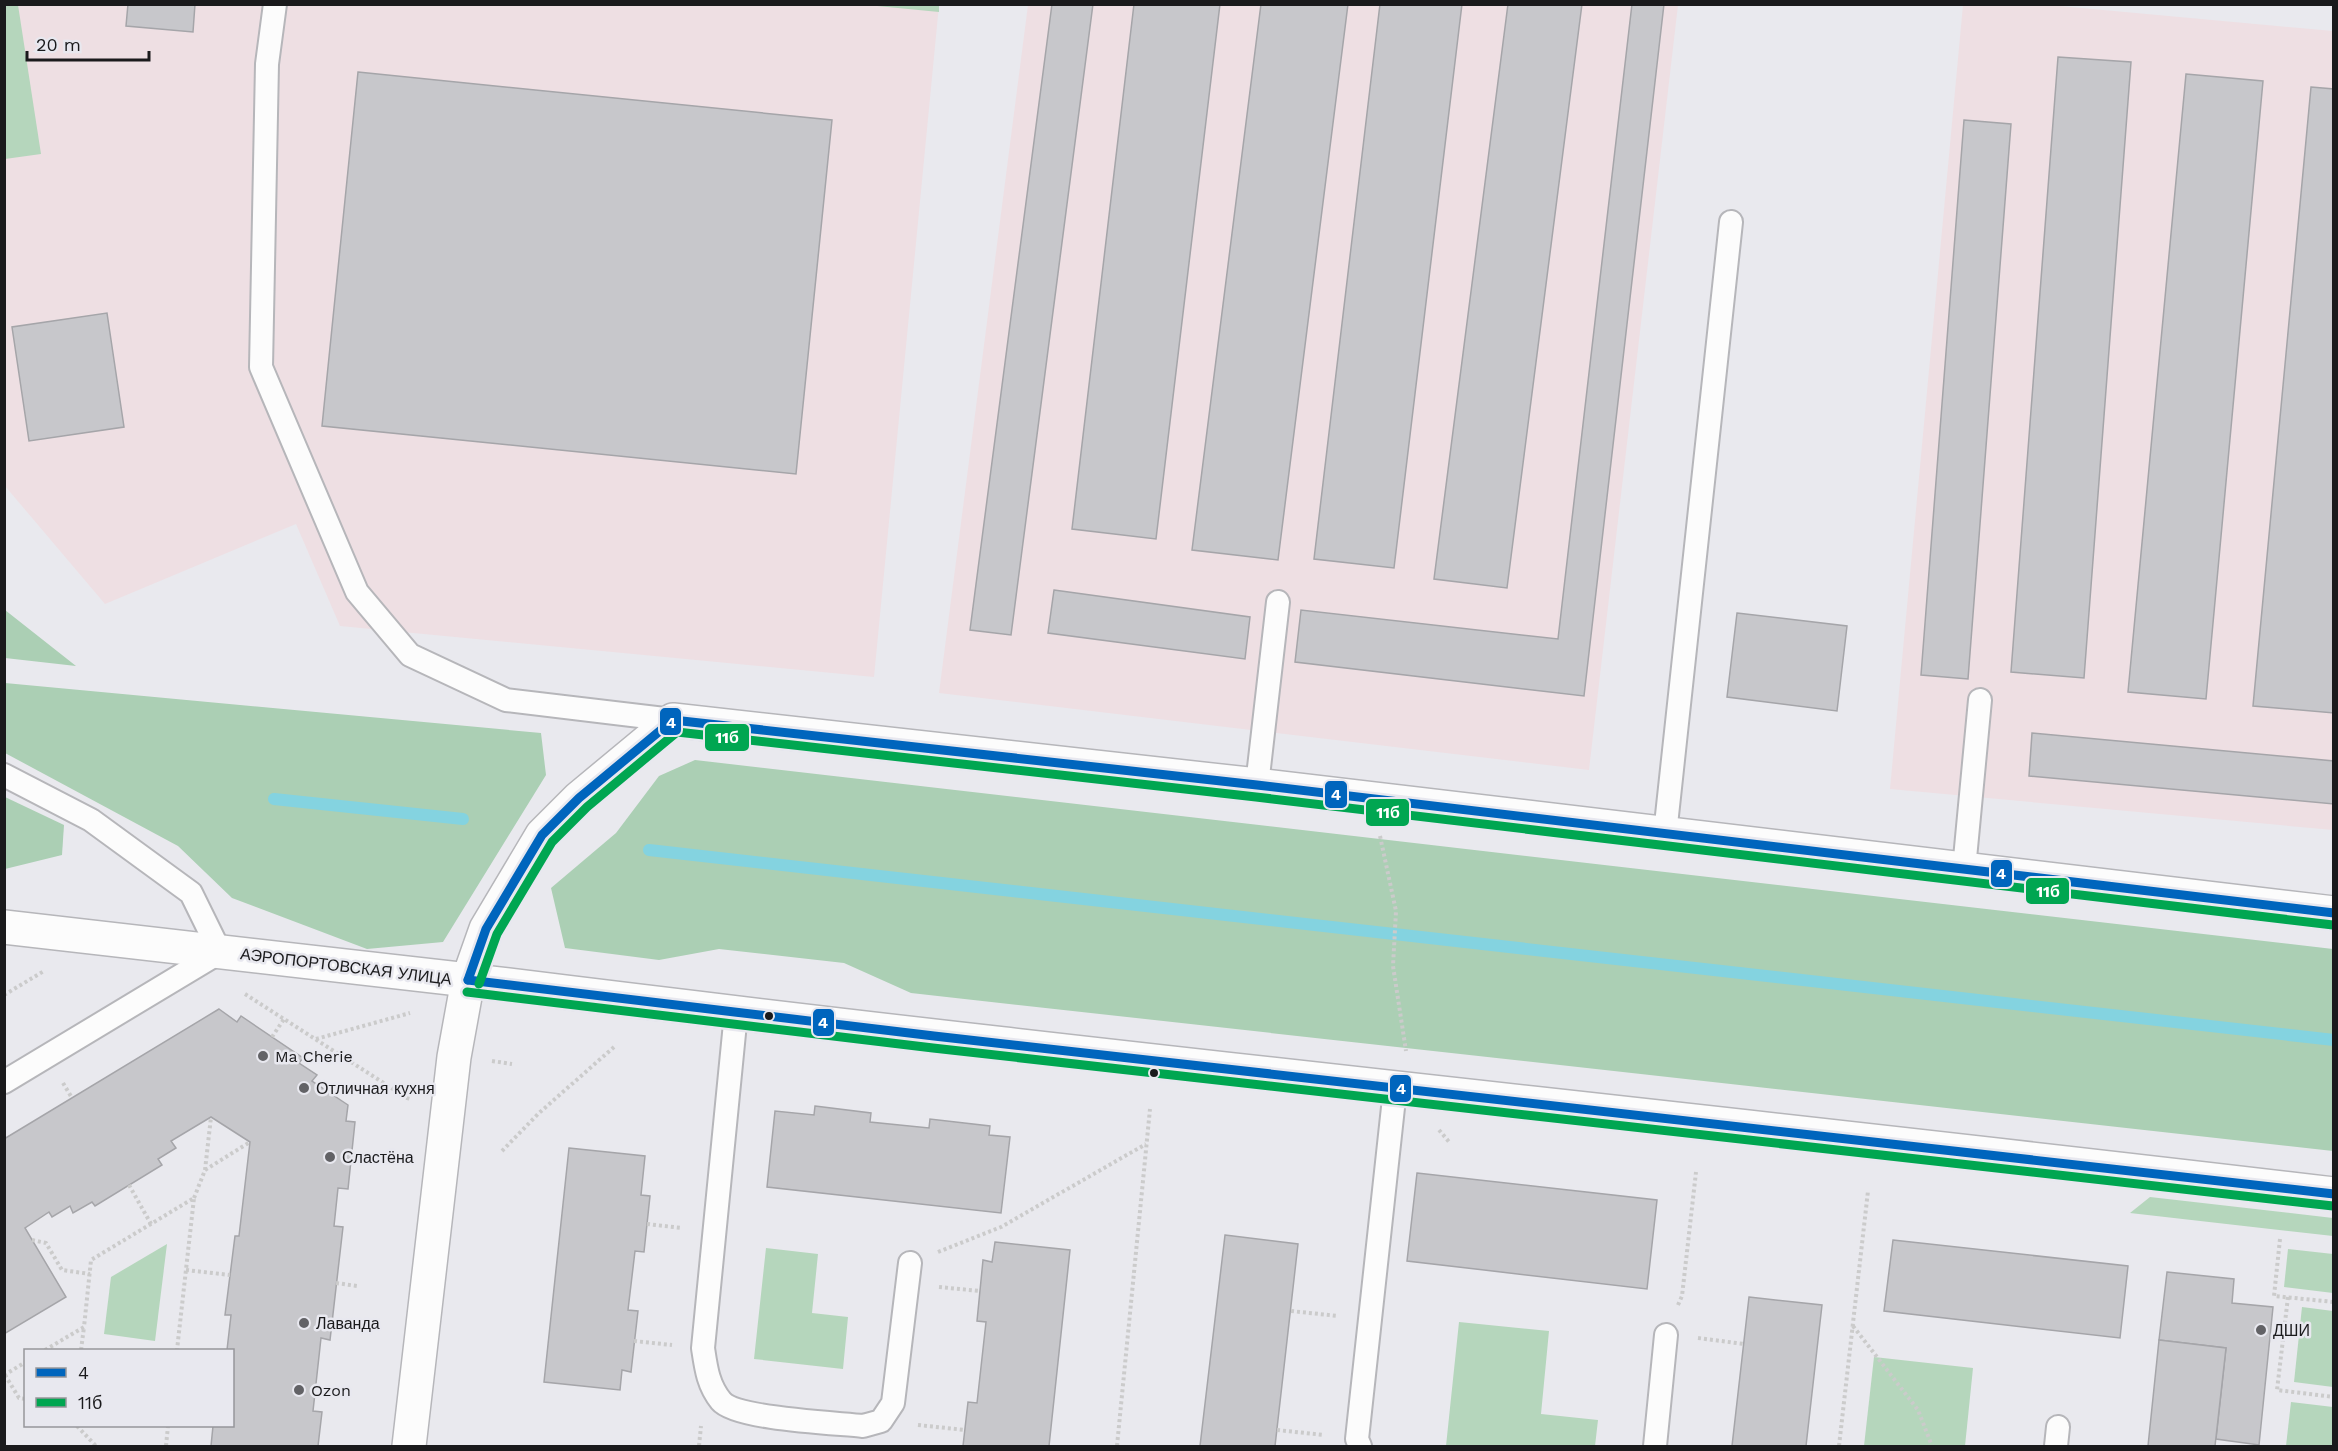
<svg xmlns="http://www.w3.org/2000/svg" width="2338" height="1451" font-family="'Work Sans',sans-serif">
  <style>
    .industrial { fill: #eedfe3 }
    .green { fill: #b5d6bc }
    .forest { fill: #abcfb4 }
    .lines { fill: none; stroke-linecap: round; stroke-linejoin: round }
    .stream { stroke: #84d3e0; stroke-width: 12 }
    .building { fill: #c7c7cb; stroke: #a5a5a9; stroke-width: 1.5 }
    .service-casing { stroke: #b6b6ba; stroke-width: 26 }
    .minor-casing { stroke: #b6b6ba; stroke-width: 36 }
    .tertiary-casing { stroke: #b6b6ba; stroke-width: 36 }
    .path { stroke: #cbcbcb; stroke-width: 4; stroke-dasharray: 3 3; stroke-linecap: butt }
    .service { stroke: #fcfcfc; stroke-width: 22 }
    .minor { stroke: #fcfcfc; stroke-width: 33 }
    .tertiary { stroke: #fcfcfc; stroke-width: 33 }
    .bus-1-casing { stroke: #e8e8ef; stroke-width: 14 }
    .bus-2-casing { stroke: #e8e8ef; stroke-width: 14 }
    .bus-1 { stroke: #0065bd; stroke-width: 9 }
    .bus-2 { stroke: #00a651; stroke-width: 9 }
    .bus-dot { fill: #1a1a1c; stroke: #e8e8ef; stroke-width: 2 }
    .poi-dot { fill: #626266; stroke: #e8e8ef; stroke-width: 2 }
    .labels { text-anchor: middle; stroke-width: 5; stroke-linejoin: round; paint-order: stroke }
    .street-label { font-size: 16px; fill: #1a1a1c; stroke: #e8e8ef }
    .poi-label { font-size: 16px; fill: #1a1a1c; stroke: #e8e8ef; text-anchor: start }
    .line-badge { stroke: #e8e8ef; stroke-width: 2 }
    .badge-label { font-size: 16px; text-anchor: middle; font-weight: bold; fill: #fff }
  </style>
  <rect width="100%" height="100%" fill="#e9e9ee"/>
  <g class="industrial">
    <polygon points="4,5 939,5 874,677 340,626 296,524 105,604 5,486"/>
    <polygon points="1028,5 1678,5 1589,770 939,693"/>
    <polygon points="1963,5 2049,5 2333,31 2333,830 1890,789"/>
  </g>
  <g class="green">
    <polygon points="5,4 18,5 41,154 5,159"/>
    <polygon points="867,5 939,5 939,12"/>
    <polygon points="2150,1197 2333,1218 2333,1236 2130,1213"/>
    <polygon points="167,1244 155,1341 104,1334 111,1277"/>
    <polygon points="766,1248 818,1254 812,1313 848,1317 843,1369 754,1359"/>
    <polygon points="2288,1249 2333,1254 2333,1293 2284,1287"/>
    <polygon points="2302,1307 2333,1311 2333,1387 2294,1382"/>
    <polygon points="1459,1322 1549,1331 1541,1414 1598,1420 1595,1446 1446,1446"/>
    <polygon points="1874,1357 1973,1368 1965,1446 1864,1446"/>
    <polygon points="2291,1402 2333,1407 2333,1446 2286,1446"/>
  </g>
  <g class="forest">
    <polygon points="5,606 5,610 76,666 5,658"/>
    <polygon points="5,683 541,733 546,775 443,942 367,949 232,898 178,846 5,753"/>
    <polygon points="695,760 2333,949 2333,1151 911,993 844,963 719,949 659,960 565,948 551,888 616,833 659,776"/>
    <polygon points="5,797 64,825 62,855 5,869"/>
  </g>
  <g class="lines">
    <g class="stream">
      <polyline points="274,799 463,819"/>
      <polyline points="649,850 2334,1040"/>
    </g>
  </g>
  <g class="building">
    <polygon points="128,4 195,4 193,32 126,26"/>
    <polygon points="1052,4 1093,4 1011,635 970,630"/>
    <polygon points="1134,4 1220,4 1156,539 1072,529"/>
    <polygon points="1261,4 1348,4 1278,560 1192,550"/>
    <polygon points="1380,4 1462,4 1394,568 1314,559"/>
    <polygon points="1508,4 1582,4 1507,588 1434,579"/>
    <polygon points="1632,4 1664,4 1584,696 1295,662 1301,610 1558,639"/>
    <polygon points="2058,57 2131,62 2084,678 2011,672"/>
    <polygon points="358,72 832,120 796,474 322,426"/>
    <polygon points="2186,74 2263,81 2206,699 2128,692"/>
    <polygon points="2311,87 2334,89 2334,713 2253,706"/>
    <polygon points="1964,120 2011,124 1968,679 1921,675"/>
    <polygon points="107,313 124,427 29,441 12,327"/>
    <polygon points="1054,590 1250,617 1245,659 1048,633"/>
    <polygon points="1737,613 1847,626 1837,711 1727,697"/>
    <polygon points="2032,733 2334,761 2334,804 2029,776"/>
    <polygon points="219,1009 237,1022 241,1016 303,1058 299,1063 317,1075 312,1081 348,1105 346,1121 355,1122 348,1189 338,1188 334,1226 343,1227 330,1340 321,1338 313,1411 322,1412 318,1446 211,1446 213,1426 232,1426 232,1350 227,1350 231,1315 225,1315 235,1236 239,1236 250,1142 211,1117 171,1141 176,1148 158,1159 162,1165 95,1206 92,1202 73,1213 70,1206 52,1217 49,1212 25,1228 66,1297 4,1334 4,1139"/>
    <polygon points="815,1106 871,1113 870,1122 929,1128 930,1119 990,1126 989,1135 1010,1137 1001,1213 767,1187 775,1111 814,1115"/>
    <polygon points="569,1148 645,1156 641,1195 650,1196 644,1252 635,1251 628,1310 638,1311 631,1372 622,1370 620,1390 544,1382"/>
    <polygon points="1417,1173 1657,1200 1647,1289 1407,1261"/>
    <polygon points="1225,1235 1298,1244 1275,1446 1200,1446"/>
    <polygon points="1893,1240 2128,1266 2120,1338 1884,1311"/>
    <polygon points="995,1242 1070,1250 1049,1446 963,1446 968,1402 977,1403 986,1322 977,1321 983,1260 992,1262"/>
    <polygon points="2167,1272 2234,1279 2232,1303 2273,1307 2259,1445 2216,1439 2226,1348 2159,1340"/>
    <polygon points="1749,1297 1822,1305 1806,1446 1732,1446"/>
    <polygon points="2159,1340 2226,1348 2215,1446 2148,1446"/>
  </g>
  <g class="lines">
    <defs>
      <g id="service">
        <polyline points="275,4 267,64 261,367 357,592 410,655 506,700 673,720"/>
        <polyline points="4,775 91,820 191,893 220,952 4,1082"/>
        <polyline points="1257,785 1278,602"/>
        <polyline points="1665,834 1731,222"/>
        <polyline points="1964,869 1980,700"/>
        <path d="M736 1013 703 1348C706 1368 708 1385 721 1401 736 1419 836 1423 863 1426L881 1421 893 1403 910 1263"/>
        <polyline points="1360,1446 1357,1439 1395,1089"/>
        <polyline points="1655,1446 1666,1335"/>
        <polyline points="2056,1446 2058,1427"/>
      </g>
      <polyline id="minor" points="4,927 468,980 486,929 542,835 579,798 673,720 1257,785 2334,913"/>
      <path id="tertiary" d="M409 1446 454 1057 468 980C1089 1058 1712 1120 2334 1194"/>
    </defs>
    <use href="#service" class="service-casing"/>
    <use href="#minor" class="minor-casing"/>
    <use href="#tertiary" class="tertiary-casing"/>
    <g class="path">
      <polyline points="1380,836 1396,911 1393,966 1406,1051"/>
      <polyline points="245,994 407,1098 411,1099"/>
      <polyline points="4,995 44,971"/>
      <polyline points="272,1037 284,1019"/>
      <polyline points="316,1039 410,1013"/>
      <polyline points="492,1061 512,1064"/>
      <polyline points="63,1083 72,1098"/>
      <polyline points="1439,1130 1450,1143"/>
      <polyline points="502,1151 539,1113 614,1047"/>
      <polyline points="351,1155 372,1158"/>
      <polyline points="205,1170 250,1142"/>
      <polyline points="129,1185 151,1224"/>
      <polyline points="194,1198 205,1170 211,1117"/>
      <polyline points="647,1224 682,1228"/>
      <polyline points="2280,1239 2274,1296 2334,1302"/>
      <polyline points="32,1240 46,1243 62,1270 90,1274"/>
      <polyline points="938,1252 1001,1227 1146,1144"/>
      <polyline points="186,1270 230,1275"/>
      <polyline points="336,1283 357,1286"/>
      <polyline points="939,1287 980,1291"/>
      <polyline points="2288,1297 2277,1390 2334,1397"/>
      <polyline points="1678,1305 1682,1296 1696,1172"/>
      <polyline points="1291,1311 1338,1316"/>
      <polyline points="1853,1326 1918,1410 1932,1446"/>
      <polyline points="1698,1338 1744,1344"/>
      <polyline points="634,1341 672,1345"/>
      <polyline points="45,1350 84,1327 91,1260 194,1198 177,1350"/>
      <polyline points="81,1350 84,1327"/>
      <polyline points="4,1375 26,1362"/>
      <polyline points="5,1375 19,1398 26,1399"/>
      <polyline points="918,1425 965,1430"/>
      <polyline points="77,1426 96,1446"/>
      <polyline points="1277,1430 1324,1435"/>
      <polyline points="166,1446 168,1426"/>
      <polyline points="699,1446 701,1426"/>
      <polyline points="1117,1446 1150,1109"/>
      <polyline points="1839,1446 1868,1191"/>
    </g>
    <use href="#service" class="service"/>
    <use href="#minor" class="minor"/>
    <use href="#tertiary" class="tertiary"/>
    <defs>
      <g id="bus-1">
        <polyline points="468,980 486,929 542,835 579,798 673,720 1257,785 2334,913"/>
        <polyline points="468,980 934,1036 2334,1194"/>
      </g>
      <g id="bus-2">
        <polyline points="479,984 497,934 552,842 587,807 677,732 1256,797 2333,925"/>
        <polyline points="467,992 933,1048 2333,1206"/>
      </g>
    </defs>
    <use href="#bus-1" class="bus-1-casing"/>
    <use href="#bus-2" class="bus-2-casing"/>
    <use href="#bus-1" class="bus-1"/>
    <use href="#bus-2" class="bus-2"/>
  </g>
  <g class="bus-dot">
    <circle cx="769" cy="1016" r="5"/>
    <circle cx="1154" cy="1073" r="5"/>
  </g>
  <g class="poi-dot">
    <circle cx="263" cy="1056" r="6"/>
    <circle cx="304" cy="1088" r="6"/>
    <circle cx="330" cy="1157" r="6"/>
    <circle cx="304" cy="1323" r="6"/>
    <circle cx="2261" cy="1330" r="6"/>
    <circle cx="299" cy="1390" r="6"/>
  </g>
  <g class="labels">
    <g class="street-label">
      <text transform="translate(346 966) rotate(7)" y="6">АЭРОПОРТОВСКАЯ УЛИЦА</text>
    </g>
    <g class="poi-label">
      <text x="275" y="1062">Ma Cherie</text>
      <text x="316" y="1094">Отличная кухня</text>
      <text x="342" y="1163">Сластёна</text>
      <text x="316" y="1329">Лаванда</text>
      <text x="2273" y="1336">ДШИ</text>
      <text x="311" y="1396">Ozon</text>
    </g>
  </g>
  <g class="line-badge">
    <rect x="659" y="707" width="23" height="29" rx="6" fill="#0065bd"/>
    <rect x="704" y="723" width="46" height="29" rx="6" fill="#00a651"/>
    <rect x="1324" y="780" width="24" height="29" rx="6" fill="#0065bd"/>
    <rect x="1365" y="798" width="45" height="29" rx="6" fill="#00a651"/>
    <rect x="1990" y="859" width="23" height="29" rx="6" fill="#0065bd"/>
    <rect x="2025" y="877" width="45" height="28" rx="6" fill="#00a651"/>
    <rect x="812" y="1008" width="23" height="29" rx="6" fill="#0065bd"/>
    <rect x="1389" y="1074" width="23" height="29" rx="6" fill="#0065bd"/>
  </g>
  <g class="badge-label">
    <text x="671" y="728">4</text>
    <text x="727" y="743">11б</text>
    <text x="1336" y="800">4</text>
    <text x="1388" y="818">11б</text>
    <text x="2001" y="879">4</text>
    <text x="2048" y="897">11б</text>
    <text x="823" y="1028">4</text>
    <text x="1401" y="1094">4</text>
  </g>
  <rect width="2338" height="1451" fill="none" stroke="#1a1a1c" stroke-width="12"/>
  <rect x="24" y="1349" width="210" height="78" fill="#e8e8ef" stroke="#96969b" stroke-width="1.5"/>
  <rect x="36" y="1368" width="30" height="9" fill="#0065bd" stroke="#96969b" stroke-width="1.5"/>
  <text x="78" y="1379" font-size="18" fill="#1a1a1c">4</text>
  <rect x="36" y="1398" width="30" height="9" fill="#00a651" stroke="#96969b" stroke-width="1.5"/>
  <text x="78" y="1409" font-size="18" fill="#1a1a1c">11б</text>
  <path d="M27 51v9h122v-9" fill="none" stroke="#1a1a1c" stroke-width="3"/>
  <text x="36" y="51" font-size="18" fill="#1a1a1c" stroke="#e8e8ef" stroke-width="4.5" paint-order="stroke">20 m</text>
</svg>
